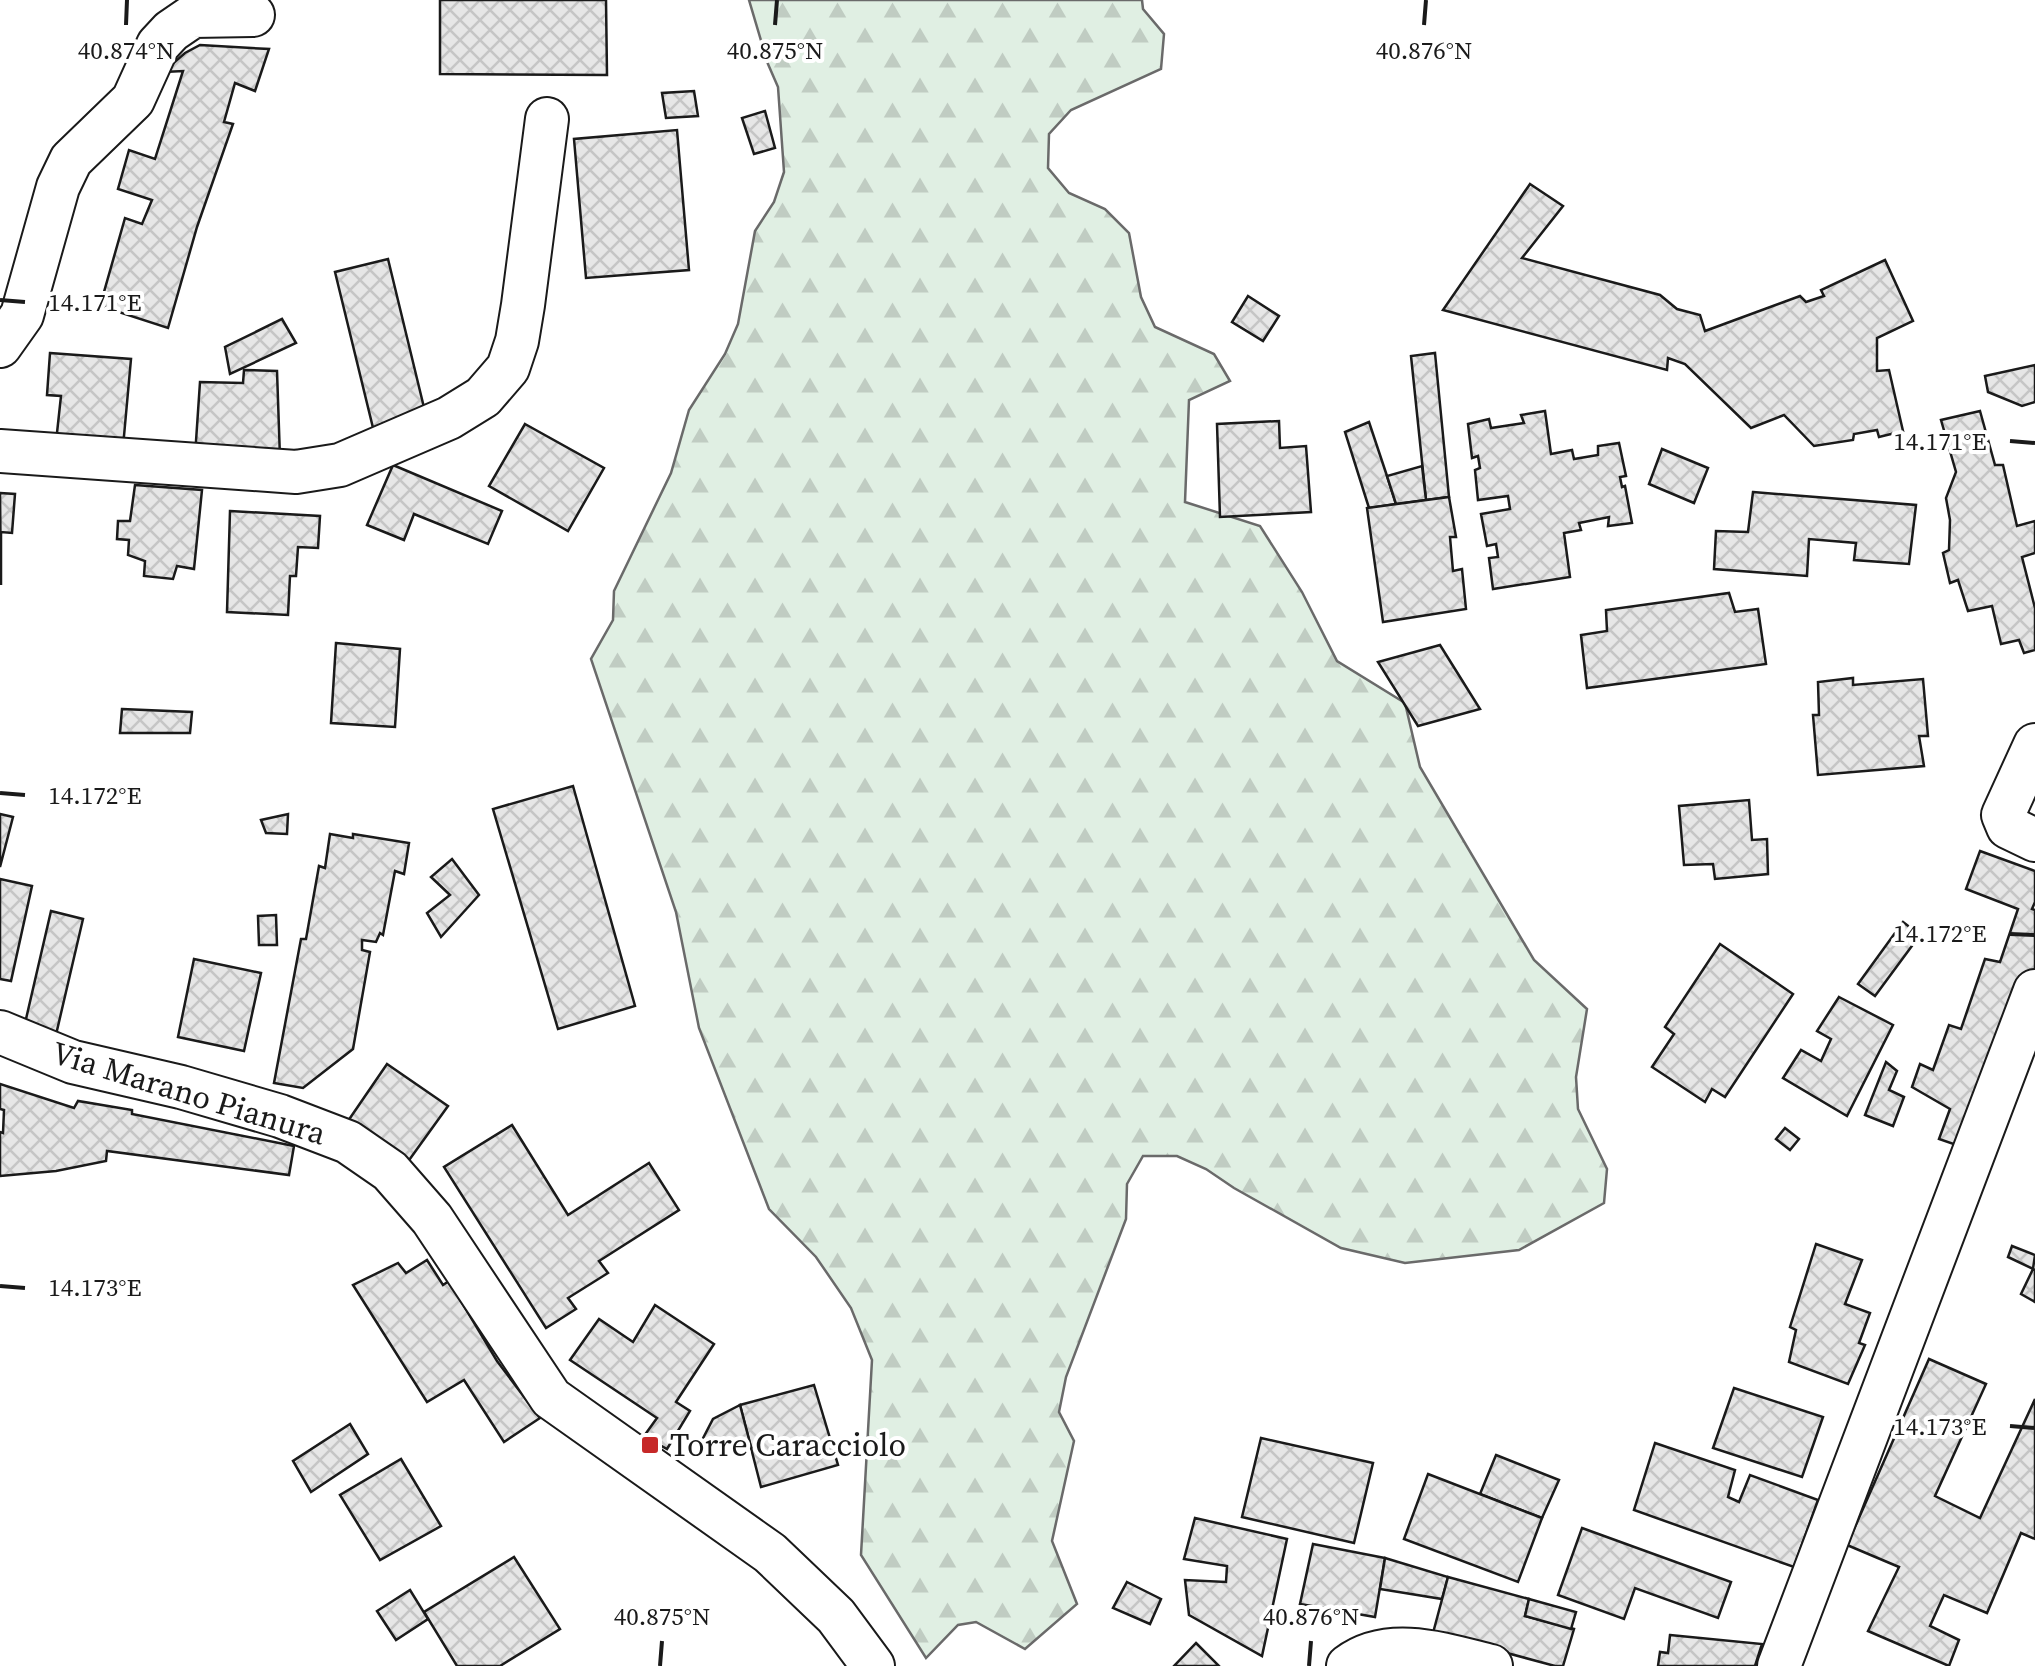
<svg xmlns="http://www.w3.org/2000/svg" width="2035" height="1666" font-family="'Source Serif 4',serif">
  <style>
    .forest { fill: url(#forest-firs); stroke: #6a6a6a; stroke-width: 2.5 }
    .building { fill: url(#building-cross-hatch); stroke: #1a1a1a; stroke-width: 2.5 }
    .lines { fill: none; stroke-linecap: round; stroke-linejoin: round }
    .minor-casing { stroke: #1a1a1a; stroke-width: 46 }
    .minor { stroke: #fff; stroke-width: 42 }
    .ticks { fill: none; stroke: #1a1a1a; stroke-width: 4 }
    .poi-dot { fill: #c62828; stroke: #fff; stroke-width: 4 }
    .labels { text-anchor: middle; stroke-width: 8; stroke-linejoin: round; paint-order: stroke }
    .street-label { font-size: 32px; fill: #1a1a1a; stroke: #fff }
    .poi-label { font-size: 32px; fill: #1a1a1a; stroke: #fff; text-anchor: start }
    .ticks-label { font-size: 25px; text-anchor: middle; fill: #1a1a1a; stroke: #fff; stroke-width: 8; stroke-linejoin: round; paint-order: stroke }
  </style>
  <defs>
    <pattern id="forest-firs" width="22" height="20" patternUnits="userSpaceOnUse" patternTransform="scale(2.5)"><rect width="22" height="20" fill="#e0efe3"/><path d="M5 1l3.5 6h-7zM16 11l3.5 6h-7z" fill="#c0ccc2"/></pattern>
    <pattern id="building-cross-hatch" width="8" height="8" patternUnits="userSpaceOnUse" patternTransform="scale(2.5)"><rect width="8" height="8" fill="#e6e6e6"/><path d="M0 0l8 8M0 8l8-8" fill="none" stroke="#c5c5c5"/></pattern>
  </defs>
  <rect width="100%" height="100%" fill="#fff"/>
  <polygon class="forest" points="749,0 1142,0 1143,9 1164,34 1161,69 1071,110 1049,134 1048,168 1069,193 1105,209 1129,233 1141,297 1155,327 1214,354 1230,381 1189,400 1185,502 1260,526 1302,592 1337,661 1405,703 1420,767 1534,960 1587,1009 1576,1077 1578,1109 1607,1169 1604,1203 1519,1250 1405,1263 1341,1248 1234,1188 1206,1169 1177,1156 1143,1156 1127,1184 1126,1219 1066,1377 1059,1412 1074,1441 1052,1541 1077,1604 1025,1649 976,1622 958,1625 926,1658 861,1555 872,1360 851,1308 816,1257 769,1209 699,1028 676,912 591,659 613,620 614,591 671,473 689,410 725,354 738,324 755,231 774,202 784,172 778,87 768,64"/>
  <g class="building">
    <polygon points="440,0 606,0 607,75 440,74"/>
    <polygon points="200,45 269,49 255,91 235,83 224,122 233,124 197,227 168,328 100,306 125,218 142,224 152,200 118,189 129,150 155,159 183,71 163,72 185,53"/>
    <polygon points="694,91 698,116 666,118 662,93"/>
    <polygon points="765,111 775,148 754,154 742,118"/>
    <polygon points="677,130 689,270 586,278 574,139"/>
    <polygon points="1530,184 1563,206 1522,258 1660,295 1677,309 1700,315 1705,331 1800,296 1806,302 1824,296 1821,290 1885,260 1913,321 1877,338 1877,371 1889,370 1903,431 1879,437 1877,430 1854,434 1853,440 1814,446 1784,415 1751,428 1685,364 1668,358 1667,370 1443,310"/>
    <polygon points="388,259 428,424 375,436 335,272"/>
    <polygon points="1248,296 1279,316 1263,341 1232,322"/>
    <polygon points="282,319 296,343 230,374 225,347"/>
    <polygon points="50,353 131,359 123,447 56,442 61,396 47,395"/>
    <polygon points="1435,353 1449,497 1426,500 1411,356"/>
    <polygon points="2035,365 2035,402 2022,406 1988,392 1985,376"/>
    <polygon points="244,370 277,371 280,458 195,456 200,382 243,383"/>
    <polygon points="1545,411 1551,454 1572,450 1574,459 1598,455 1598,446 1619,443 1626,476 1620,477 1622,487 1625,486 1632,523 1608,526 1609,517 1579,523 1581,530 1564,533 1570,577 1493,589 1489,558 1498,557 1496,544 1487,546 1481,514 1510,509 1508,496 1478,500 1475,470 1480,468 1478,456 1472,458 1468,424 1489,419 1491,428 1524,423 1521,415"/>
    <polygon points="1980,411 1995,465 2003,465 2017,526 2035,521 2035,553 2022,557 2035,608 2035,650 2024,653 2019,640 2001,644 1992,606 1968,611 1958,580 1950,583 1943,553 1949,550 1950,520 1946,498 1956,472 1941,420"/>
    <polygon points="1279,421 1280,448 1306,446 1311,512 1220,517 1217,424"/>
    <polygon points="1369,422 1387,476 1396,504 1369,508 1345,432"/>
    <polygon points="525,424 604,468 568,531 489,486"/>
    <polygon points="1662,449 1708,468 1694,503 1649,484"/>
    <polygon points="393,465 502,511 488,544 414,514 404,540 367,525"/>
    <polygon points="1422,466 1426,500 1396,504 1387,476"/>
    <polygon points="135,485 202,490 194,569 177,566 173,579 144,576 145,561 128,555 129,540 117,539 118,521 130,521"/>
    <polygon points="1753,492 1916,505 1909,564 1854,560 1856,543 1809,539 1807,576 1714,569 1716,531 1748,532"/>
    <polygon points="0,493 15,494 12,533 1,532 1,585"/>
    <polygon points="1449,497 1456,537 1450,537 1453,571 1462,569 1466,609 1383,622 1367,508"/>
    <polygon points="230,511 320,516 318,548 298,547 296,576 290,576 288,615 227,612"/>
    <polygon points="1729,593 1735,612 1758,609 1766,664 1587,688 1581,635 1607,631 1606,610"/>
    <polygon points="336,643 400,649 395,727 331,723"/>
    <polygon points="1440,645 1480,709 1418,726 1378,662"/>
    <polygon points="1853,678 1853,685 1923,679 1928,736 1919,736 1924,766 1818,775 1813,715 1819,715 1818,682"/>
    <polygon points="122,709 192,712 190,733 120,733"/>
    <polygon points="573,786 635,1006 558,1029 493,809"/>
    <polygon points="1749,800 1752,840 1767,839 1768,874 1715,879 1713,864 1684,865 1679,806"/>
    <polygon points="0,814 13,817 0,867"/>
    <polygon points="288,814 287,834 266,833 261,820"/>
    <polygon points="330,834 353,838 353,834 409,843 404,874 395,871 383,935 380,933 376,942 362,940 362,950 370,952 353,1049 303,1088 274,1083 301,939 306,939 319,866 325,868"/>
    <polygon points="1980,851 2035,871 2035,902 2032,909 2035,910 2035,969 1968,1149 1939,1139 1950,1109 1912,1087 1920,1064 1933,1070 1949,1025 1961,1029 1985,959 2000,962 2018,909 1966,889"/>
    <polygon points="452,859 479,895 441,937 427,913 450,895 431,877"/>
    <polygon points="0,879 32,886 11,981 0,979"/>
    <polygon points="51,911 83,919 55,1039 23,1032"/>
    <polygon points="276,915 277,945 259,945 258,916"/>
    <polygon points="1903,922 1920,935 1875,996 1858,984"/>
    <polygon points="1720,944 1793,994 1725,1097 1712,1089 1705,1102 1652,1067 1674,1034 1665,1027"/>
    <polygon points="194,959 261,973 244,1051 178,1037"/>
    <polygon points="1839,997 1893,1025 1847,1116 1783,1078 1801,1050 1821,1061 1831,1039 1817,1031"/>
    <polygon points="1886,1062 1897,1071 1889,1090 1904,1097 1893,1126 1865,1115"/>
    <polygon points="387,1064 448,1106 407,1163 348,1121"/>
    <polygon points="0,1084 74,1108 78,1101 132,1110 132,1114 294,1146 289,1175 107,1151 106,1161 56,1171 0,1176 0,1132 3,1133 4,1110 0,1109"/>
    <polygon points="512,1125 568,1215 649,1163 679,1210 599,1261 608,1273 568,1298 576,1309 546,1328 444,1167"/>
    <polygon points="1785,1128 1799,1139 1790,1150 1776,1139"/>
    <polygon points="1816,1244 1862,1260 1845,1304 1870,1313 1859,1343 1865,1345 1848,1384 1789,1362 1796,1330 1790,1327"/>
    <polygon points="2012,1246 2035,1255 2033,1269 2008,1257"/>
    <polygon points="427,1260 443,1285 449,1281 497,1361 540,1418 504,1442 464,1380 427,1402 353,1285 398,1263 406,1273"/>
    <polygon points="2033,1269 2035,1270 2035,1302 2021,1294"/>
    <polygon points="655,1305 714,1344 676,1402 690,1411 667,1449 644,1436 657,1418 570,1360 599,1319 633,1342"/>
    <polygon points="1929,1359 1986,1384 1935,1496 1980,1518 2035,1399 2035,1539 2021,1533 1987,1613 1944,1595 1930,1626 1959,1640 1949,1666 1868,1631 1899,1567 1847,1545"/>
    <polygon points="814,1385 838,1465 761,1487 740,1405"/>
    <polygon points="1734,1388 1823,1417 1802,1477 1713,1448"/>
    <polygon points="740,1405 751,1447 700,1444 713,1419"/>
    <polygon points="350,1424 368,1454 311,1492 293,1461"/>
    <polygon points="1261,1438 1373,1463 1354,1543 1242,1517"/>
    <polygon points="1655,1443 1735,1470 1728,1497 1739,1502 1750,1475 1818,1500 1794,1567 1634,1510"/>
    <polygon points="1496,1455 1559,1480 1542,1518 1480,1494"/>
    <polygon points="401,1459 441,1526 380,1560 340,1495"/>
    <polygon points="1428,1474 1542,1518 1518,1582 1404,1539"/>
    <polygon points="1195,1518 1287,1539 1262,1656 1189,1615 1185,1580 1226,1582 1227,1566 1184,1559"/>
    <polygon points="1582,1528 1731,1582 1718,1618 1635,1588 1624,1619 1558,1595"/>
    <polygon points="1313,1544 1385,1558 1375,1617 1300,1604"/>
    <polygon points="514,1557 560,1629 500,1666 457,1666 424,1612"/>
    <polygon points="1385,1558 1448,1577 1442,1599 1380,1589"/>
    <polygon points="1448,1577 1529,1599 1525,1616 1574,1629 1563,1666 1555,1666 1433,1633"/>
    <polygon points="1127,1582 1161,1599 1150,1624 1113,1608"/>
    <polygon points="410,1590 428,1619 396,1640 377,1611"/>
    <polygon points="1529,1599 1576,1612 1571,1629 1525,1616"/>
    <polygon points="1670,1635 1762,1644 1755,1666 1658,1666 1660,1652 1668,1653"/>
    <polygon points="1196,1643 1219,1666 1174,1666"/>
  </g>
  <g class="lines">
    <defs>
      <g id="minor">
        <polyline points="0,346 22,315 58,187 71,160 133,100 158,45 171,31 193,16 253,15"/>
        <polyline points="0,451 296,472 340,465 449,418 483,397 508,368 517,341 523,305 547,119"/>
        <polyline points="2035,745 2003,815 2008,827 2035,840"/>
        <polyline points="0,1032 73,1062 181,1087 280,1116 348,1142 390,1171 432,1219 551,1398 770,1553 836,1616 873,1666"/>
        <path d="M1348 1666C1389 1635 1446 1655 1491 1666"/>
        <polyline points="1779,1666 2035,991"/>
      </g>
    </defs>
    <use href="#minor" class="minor-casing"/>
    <use href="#minor" class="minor"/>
  </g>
  <path class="ticks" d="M126 25 127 0M775 25 777 0M1424 25 1426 0M0 300 25 302M2010 441 2035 443M0 793 25 795M2010 934 2035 935M0 1286 25 1288M2010 1426 2035 1428M660 1666 662 1641M1309 1666 1311 1641"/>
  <rect class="poi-dot" x="640" y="1435" width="20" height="20" rx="5"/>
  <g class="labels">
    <g class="street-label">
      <text transform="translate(189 1093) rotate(17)" y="11">Via Marano Pianura</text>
    </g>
    <g class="poi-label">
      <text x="670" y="1456">Torre Caracciolo</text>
    </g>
  </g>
  <g class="ticks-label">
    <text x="126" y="59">40.874°N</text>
    <text x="775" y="59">40.875°N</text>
    <text x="1424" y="59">40.876°N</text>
    <text x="95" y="311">14.171°E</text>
    <text x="1940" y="450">14.171°E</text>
    <text x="95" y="804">14.172°E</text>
    <text x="1940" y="942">14.172°E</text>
    <text x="95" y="1296">14.173°E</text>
    <text x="1940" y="1435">14.173°E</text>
    <text x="662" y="1625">40.875°N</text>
    <text x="1311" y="1625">40.876°N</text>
  </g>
</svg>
